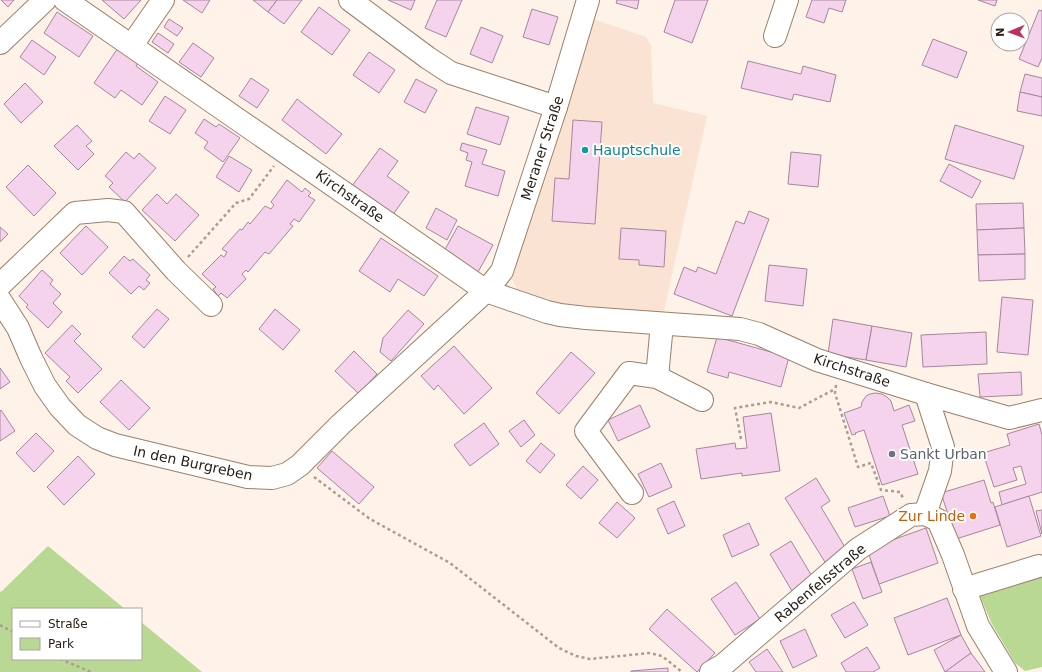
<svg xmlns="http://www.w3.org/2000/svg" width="1042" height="672" font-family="'DejaVu Sans',sans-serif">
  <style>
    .built { fill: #fae3d2 }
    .green { fill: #b9d893 }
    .building { fill: #f6d3ec; stroke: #a5879d }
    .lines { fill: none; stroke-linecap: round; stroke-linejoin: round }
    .minor-casing { stroke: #9b806a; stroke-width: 24 }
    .path { stroke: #aa9d94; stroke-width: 2.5; stroke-dasharray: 3 3; stroke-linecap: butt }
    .minor { stroke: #fff; stroke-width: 22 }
    .culture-dot { fill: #0f9aa8; stroke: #fff; stroke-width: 1.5 }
    .worship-dot { fill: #6b7280; stroke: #fff; stroke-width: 1.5 }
    .food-dot { fill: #e8710a; stroke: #fff; stroke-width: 1.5 }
    .labels { text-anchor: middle; stroke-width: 4; stroke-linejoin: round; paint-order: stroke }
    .street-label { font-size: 14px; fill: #2b2017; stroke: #fff }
    .culture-label { font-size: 14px; fill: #0d838f; stroke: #fff; text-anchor: start }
    .worship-label { font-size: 14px; fill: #5b616d; stroke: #fff; text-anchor: start }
    .food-label { font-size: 14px; fill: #c56008; stroke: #fff; text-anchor: end }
  </style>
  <rect width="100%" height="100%" fill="#fff2e8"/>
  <polygon class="built" points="590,18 646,37 651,46 653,103 707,116 663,315 553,307 521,296 512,279"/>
  <g class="green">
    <polygon points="48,546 125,609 13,609 13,659 141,659 141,622 202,672 0,672 0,591 1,592"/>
    <polygon points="1042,576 1042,667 1025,671 1015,663 992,624 980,596"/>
  </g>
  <g class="building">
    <polygon points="1,0 14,0 8,7"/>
    <polygon points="102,0 141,0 124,19"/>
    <polygon points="183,0 210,0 202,13"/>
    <polygon points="253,0 277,0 268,12"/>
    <polygon points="277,0 302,0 284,24 268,12"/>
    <polygon points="388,0 415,0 411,10"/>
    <polygon points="437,0 462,0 446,37 425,28"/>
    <polygon points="617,0 639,0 637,9 616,3"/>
    <polygon points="675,0 708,0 692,43 664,32"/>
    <polygon points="812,0 846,0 842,12 829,8 824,23 806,17"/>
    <polygon points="978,0 997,0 995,6"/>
    <polygon points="319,7 350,30 332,55 301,32"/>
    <polygon points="532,9 558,17 549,45 523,37"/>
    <polygon points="1039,10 1042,11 1042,58 1038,67 1019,59"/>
    <polygon points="57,12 93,36 79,57 44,33"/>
    <polygon points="169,19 183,28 177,36 164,27"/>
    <polygon points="481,27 503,36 492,63 470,54"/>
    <polygon points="158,33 174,44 168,53 152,42"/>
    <polygon points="933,39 967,52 957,78 922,65"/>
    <polygon points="32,40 56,57 44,75 20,57"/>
    <polygon points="193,43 214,58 201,77 179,62"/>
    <polygon points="118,48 138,62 136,66 158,82 142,105 121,90 115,98 94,83"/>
    <polygon points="369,52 395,70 379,93 353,75"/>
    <polygon points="748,61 801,74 803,66 836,75 830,102 794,94 792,100 741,88"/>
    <polygon points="1025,74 1042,78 1042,97 1020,92"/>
    <polygon points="251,78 269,90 257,108 239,96"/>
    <polygon points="416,79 437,90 425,113 404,102"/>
    <polygon points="25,83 43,102 21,123 4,104"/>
    <polygon points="1020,92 1042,97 1042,116 1017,111"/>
    <polygon points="165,96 186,110 170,134 149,121"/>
    <polygon points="297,99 342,134 326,154 282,120"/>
    <polygon points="476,107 509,117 500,145 467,134"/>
    <polygon points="204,119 216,127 219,124 240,138 223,162 204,148 208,142 195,133"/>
    <polygon points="573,120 602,122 595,224 552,221 555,178 569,179"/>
    <polygon points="77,125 92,141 86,146 94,154 78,170 54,146"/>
    <polygon points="955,125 1024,146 1014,179 945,159"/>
    <polygon points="462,143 487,150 482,164 505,171 498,196 465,186 472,162 466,160 468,153 460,150"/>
    <polygon points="380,148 398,161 387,176 409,192 392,216 352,186"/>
    <polygon points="126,152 134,159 139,153 156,168 125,202 109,187 113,183 105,176"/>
    <polygon points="791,152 821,155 818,187 788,184"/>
    <polygon points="229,156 252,170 239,192 216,177"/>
    <polygon points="949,164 981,181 972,198 940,181"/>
    <polygon points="28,165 56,193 34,216 6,187"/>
    <polygon points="287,180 302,192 305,188 311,193 308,196 315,200 299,222 294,219 290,224 293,226 269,254 265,252 248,272 246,270 242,274 246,279 227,298 221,293 218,296 213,289 216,287 202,274 221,255 224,257 227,252 222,249 240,229 242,230 248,222 250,224 265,206 271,209 274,205 271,202"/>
    <polygon points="157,194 167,204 176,194 199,215 175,241 142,210"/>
    <polygon points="1023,203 1024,228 977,230 976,204"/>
    <polygon points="436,208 457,220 447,240 426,228"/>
    <polygon points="749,211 769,219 732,316 674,294 684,267 696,272 698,267 716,274 736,221 744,224"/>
    <polygon points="86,226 108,247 82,275 60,253"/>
    <polygon points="458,226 493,245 478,272 443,253"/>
    <polygon points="0,227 8,234 0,242"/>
    <polygon points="621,228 666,231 664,267 639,265 639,260 619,259"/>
    <polygon points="1024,228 1025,254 978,255 977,230"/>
    <polygon points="381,238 438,276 424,296 398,279 390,292 359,271"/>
    <polygon points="1025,254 1025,279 979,281 978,255"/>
    <polygon points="124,256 130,261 133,259 150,275 146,280 150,283 144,290 139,286 131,294 109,273"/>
    <polygon points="769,265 807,269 803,306 765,301"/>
    <polygon points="42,270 53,280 50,284 61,294 53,303 62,312 48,328 26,307 28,305 19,296"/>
    <polygon points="1002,297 1033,300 1028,355 997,352"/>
    <polygon points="157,309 169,319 144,348 132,337"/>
    <polygon points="275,309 300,330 283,350 259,329"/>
    <polygon points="408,310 424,324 391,361 380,352 383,338"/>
    <polygon points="833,319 872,326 866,360 828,354"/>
    <polygon points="72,325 81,334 74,341 102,369 78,393 66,381 70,377 45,353"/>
    <polygon points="872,326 912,333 906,367 866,360"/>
    <polygon points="986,332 987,364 923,367 921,335"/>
    <polygon points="717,337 789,357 781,387 729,372 728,378 707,372"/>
    <polygon points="454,346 492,388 464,414 438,385 434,390 421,376"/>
    <polygon points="354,351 377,374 359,394 335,371"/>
    <polygon points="571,352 595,373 559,414 536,393"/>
    <polygon points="0,368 10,382 0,389"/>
    <polygon points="1021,372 1022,395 980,397 978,374"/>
    <polygon points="121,380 150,408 129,430 100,402"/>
    <polygon points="875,393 882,394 887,397 891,401 894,411 909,405 915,421 902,425 918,474 882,485 864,430 855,433 856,434 852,435 844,413 861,407 862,402 866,396 870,394"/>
    <polygon points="640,405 650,427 618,441 608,420"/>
    <polygon points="1,410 15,431 0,441 0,411"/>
    <polygon points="771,413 780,471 742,476 742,473 701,479 696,449 735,443 736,449 747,448 743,417"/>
    <polygon points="524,420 535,435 521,447 509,431"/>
    <polygon points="484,423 499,444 470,466 454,445"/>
    <polygon points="1039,424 1042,435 1042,492 1002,505 999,492 1026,484 1021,466 1013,468 1017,480 994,487 983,453 1010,445 1007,434"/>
    <polygon points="36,433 54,451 34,472 16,453"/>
    <polygon points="541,443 555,455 540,473 526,461"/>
    <polygon points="332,451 374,487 359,504 317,468"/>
    <polygon points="78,456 95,474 64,505 47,487"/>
    <polygon points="661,463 672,487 649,497 638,474"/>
    <polygon points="583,466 598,480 581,499 566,485"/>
    <polygon points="816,478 830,501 821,507 846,549 825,562 785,498"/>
    <polygon points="984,480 991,503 993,502 1000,525 956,539 941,493"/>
    <polygon points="883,496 890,516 855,527 848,508"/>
    <polygon points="1029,496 1041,536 1007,547 995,507"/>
    <polygon points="674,501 685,526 668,534 657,509"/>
    <polygon points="617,502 635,518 617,538 599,523"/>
    <polygon points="1042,510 1042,534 1036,511"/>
    <polygon points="749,523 759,545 732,557 723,535"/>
    <polygon points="926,528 938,563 879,584 867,549"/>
    <polygon points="791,541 813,578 792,591 770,554"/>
    <polygon points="871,562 882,592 863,599 852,569"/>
    <polygon points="736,582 760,619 735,635 711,599"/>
    <polygon points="947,598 961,635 908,655 894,618"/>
    <polygon points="854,602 868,625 845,638 831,615"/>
    <polygon points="667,609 715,653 697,672 649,629"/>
    <polygon points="805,629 817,656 793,668 780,641"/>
    <polygon points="961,635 971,653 945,672 934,650"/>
    <polygon points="867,647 880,668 873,672 846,672 841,663"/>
    <polygon points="767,649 783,672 756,672 749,662"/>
    <polygon points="971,653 985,672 945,672"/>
    <polygon points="668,668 668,672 631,672 631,671"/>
  </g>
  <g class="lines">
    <defs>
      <g id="minor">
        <polyline points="65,0 486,291 547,312 560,315 586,318 740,329 759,334 817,360 926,394 1009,418 1042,410"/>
        <polyline points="350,0 428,58 451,73 556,107"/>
        <polyline points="775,36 787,0"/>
        <polyline points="0,43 45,0"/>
        <polyline points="132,45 163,0"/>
        <polyline points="0,285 75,213 108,210 124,212 176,271 211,305"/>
        <polyline points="0,300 18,328 31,358 45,386 60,407 77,425 97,438 115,445 248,477 272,478 287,474 300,465 341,424 486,291 502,271 556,107 588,0"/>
        <polyline points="657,377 702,400"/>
        <polyline points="632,493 586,431 629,373 657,377 662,324"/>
        <polyline points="925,514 940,471 943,447 926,394"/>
        <polyline points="964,589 1039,566"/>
        <polyline points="711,672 723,665 858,549 911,515 925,514 938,520 953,555 978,626 1006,672"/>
      </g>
    </defs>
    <use href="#minor" class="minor-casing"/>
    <g class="path">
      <polyline points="188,257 236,203 249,199 274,166"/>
      <polyline points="836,385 835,393 858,467 871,463 881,490 900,492 903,498"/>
      <polyline points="741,439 735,408 771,402 799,408 835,389"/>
      <polyline points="314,477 370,519 450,563 559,648 576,656 590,659 650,653 662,656 682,672"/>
      <polyline points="0,625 13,632"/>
      <polyline points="60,659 91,672"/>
    </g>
    <use href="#minor" class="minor"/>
  </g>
  <circle class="culture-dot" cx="585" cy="150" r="4"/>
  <circle class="worship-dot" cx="892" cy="454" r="4"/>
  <circle class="food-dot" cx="973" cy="516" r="4"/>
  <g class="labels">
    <g class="street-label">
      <text transform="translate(542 148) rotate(-72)" y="5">Meraner Straße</text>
      <text transform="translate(350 196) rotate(35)" y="5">Kirchstraße</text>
      <text transform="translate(852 370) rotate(18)" y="5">Kirchstraße</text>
      <text transform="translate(193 463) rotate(12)" y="5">In den Burgreben</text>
      <text transform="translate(820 583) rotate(-40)" y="5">Rabenfelsstraße</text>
    </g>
    <g class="culture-label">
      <text x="593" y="155">Hauptschule</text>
    </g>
    <g class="worship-label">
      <text x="900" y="459">Sankt Urban</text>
    </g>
    <g class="food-label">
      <text x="965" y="521">Zur Linde</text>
    </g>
  </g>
  <rect x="12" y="608" width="130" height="52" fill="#ffffff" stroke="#aaa6a2"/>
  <rect x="20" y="621" width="20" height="6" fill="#ffffff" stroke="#aaa6a2"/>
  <text x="48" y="628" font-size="12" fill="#2b2017">Straße</text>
  <rect x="20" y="638" width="20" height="12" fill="#b9d893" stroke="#aaa6a2"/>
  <text x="48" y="648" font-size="12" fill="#2b2017">Park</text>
  <g transform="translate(1010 32) rotate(269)"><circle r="19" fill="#ffffff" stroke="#aaa6a2"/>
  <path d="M0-3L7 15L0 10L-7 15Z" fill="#be305d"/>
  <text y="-6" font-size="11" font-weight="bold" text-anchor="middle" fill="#2b2017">N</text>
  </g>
</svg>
